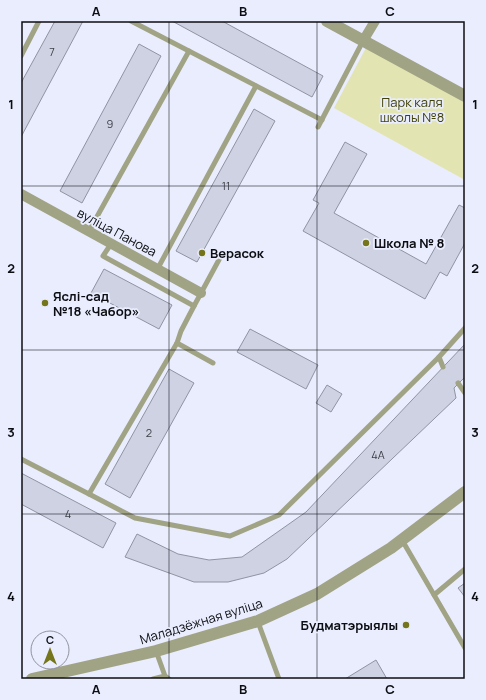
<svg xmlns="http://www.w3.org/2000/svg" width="486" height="700" font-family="Manrope,sans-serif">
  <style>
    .green { fill: #e2e5b1 }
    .building { fill: #ced2e2; stroke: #8f93a2 }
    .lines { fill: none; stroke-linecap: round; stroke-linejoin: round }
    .service { stroke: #a1a385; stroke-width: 5 }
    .minor { stroke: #a1a385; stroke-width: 10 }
    .tertiary { stroke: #a1a385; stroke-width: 12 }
    .grid { fill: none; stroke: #0c0d12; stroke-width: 1; stroke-opacity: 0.55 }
    .poi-dot { fill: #75751c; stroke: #e9edfd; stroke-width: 1.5 }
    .labels { text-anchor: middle; stroke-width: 3.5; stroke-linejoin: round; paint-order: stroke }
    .number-label { font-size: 11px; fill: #3c3e46 }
    .park-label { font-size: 13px; fill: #414209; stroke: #e9edfd }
    .street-label { font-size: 13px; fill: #0c0d12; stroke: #e9edfd }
    .poi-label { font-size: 13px; font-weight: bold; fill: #0c0d12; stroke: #e9edfd; text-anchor: start }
    .neatline { fill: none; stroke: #0c0d12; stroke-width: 1.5 }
    .grid-label { font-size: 13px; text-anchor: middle; font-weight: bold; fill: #0c0d12 }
  </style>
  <rect width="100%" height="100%" fill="#e9edfd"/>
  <polygon class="green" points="367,46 465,98 465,180 334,108"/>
  <g class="building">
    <polygon points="55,21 83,21 21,137 21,83"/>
    <polygon points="172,21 222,21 323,76 312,97"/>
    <polygon points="139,44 161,56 82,203 60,191"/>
    <polygon points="254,109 275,121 197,262 176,251"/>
    <polygon points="345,142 367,154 334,213 426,264 459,205 465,208 465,243 447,276 440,272 425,299 303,231 319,203 313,200"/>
    <polygon points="104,269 172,305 159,329 91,293"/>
    <polygon points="250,329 318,365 306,389 237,352"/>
    <polygon points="465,344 465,377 454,388 456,398 287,559 264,573 228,582 194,582 125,557 137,534 178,554 209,560 242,557 306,512"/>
    <polygon points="169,369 194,383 130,498 105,484"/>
    <polygon points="327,385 342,394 331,412 316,403"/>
    <polygon points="21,473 116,523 103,548 21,504"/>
    <polygon points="465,583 465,597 458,588"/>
    <polygon points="376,660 387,679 345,679"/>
  </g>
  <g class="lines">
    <g class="service">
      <polyline points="131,21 322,120"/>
      <polyline points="21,56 39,21"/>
      <polyline points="318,127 363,41"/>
      <polyline points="89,231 189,51"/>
      <polyline points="111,244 103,256 194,306 221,256"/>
      <polyline points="158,268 256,86"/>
      <polyline points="194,306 181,331 177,343 89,494 135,518 230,536 279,515 439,357 465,328"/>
      <polyline points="177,343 213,363"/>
      <polyline points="439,357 443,367"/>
      <polyline points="458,383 465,393"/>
      <polyline points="21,459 89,494"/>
      <polyline points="402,540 465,648"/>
      <polyline points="434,595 465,569"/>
      <polyline points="258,622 279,679"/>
      <polyline points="156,651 165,676 163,679"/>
      <polyline points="153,679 165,676 169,679"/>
    </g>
    <g class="minor">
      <polyline points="363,41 375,21"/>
      <polyline points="21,194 201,293"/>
    </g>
    <g class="tertiary">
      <polyline points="327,21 465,96"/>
      <polyline points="32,679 156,651 258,621 317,594 391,548 465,492"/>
    </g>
  </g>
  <path class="grid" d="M169 21V679M317 21V679M21 186H465M21 350H465M21 514H465"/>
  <g class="poi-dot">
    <circle cx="366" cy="243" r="4"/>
    <circle cx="202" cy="253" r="4"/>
    <circle cx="45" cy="303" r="4"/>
    <circle cx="406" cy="625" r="4"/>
  </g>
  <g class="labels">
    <g class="number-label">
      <text x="52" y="56">7</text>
      <text x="110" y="128">9</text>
      <text x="226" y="190">11</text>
      <text x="149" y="437">2</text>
      <text x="378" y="459">4А</text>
      <text x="68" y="518">4</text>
    </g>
    <g class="park-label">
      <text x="412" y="107">Парк каля<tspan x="412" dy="15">школы №8</tspan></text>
    </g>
    <g class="street-label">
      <text transform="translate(117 232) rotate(28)" y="5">вуліца Панова</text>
      <text transform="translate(201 621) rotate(-17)" y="5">Маладзёжная вуліца</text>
    </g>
    <g class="poi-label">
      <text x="374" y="248">Школа № 8</text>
      <text x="210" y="258">Верасок</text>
      <text x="53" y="301">Яслі-сад<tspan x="53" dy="15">№18 «Чабор»</tspan></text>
      <text x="398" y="630" text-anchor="end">Будматэрыялы</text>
    </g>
  </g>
  <rect width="486" height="700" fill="none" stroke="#e9edfd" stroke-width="44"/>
  <g transform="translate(50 650)"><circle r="19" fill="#e9edfd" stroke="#91939f"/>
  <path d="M0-3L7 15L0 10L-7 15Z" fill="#75751c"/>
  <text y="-6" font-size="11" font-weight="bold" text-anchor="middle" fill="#0c0d12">С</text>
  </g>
  <rect x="22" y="22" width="442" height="656" class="neatline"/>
  <g class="grid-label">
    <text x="96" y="16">A</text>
    <text x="243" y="16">B</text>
    <text x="390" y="16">C</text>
    <text x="11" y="109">1</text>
    <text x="475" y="109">1</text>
    <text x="11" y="273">2</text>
    <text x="475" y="273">2</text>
    <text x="11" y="437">3</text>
    <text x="475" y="437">3</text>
    <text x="11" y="601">4</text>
    <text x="475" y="601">4</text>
    <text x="96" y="694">A</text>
    <text x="243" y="694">B</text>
    <text x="390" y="694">C</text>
  </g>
</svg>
